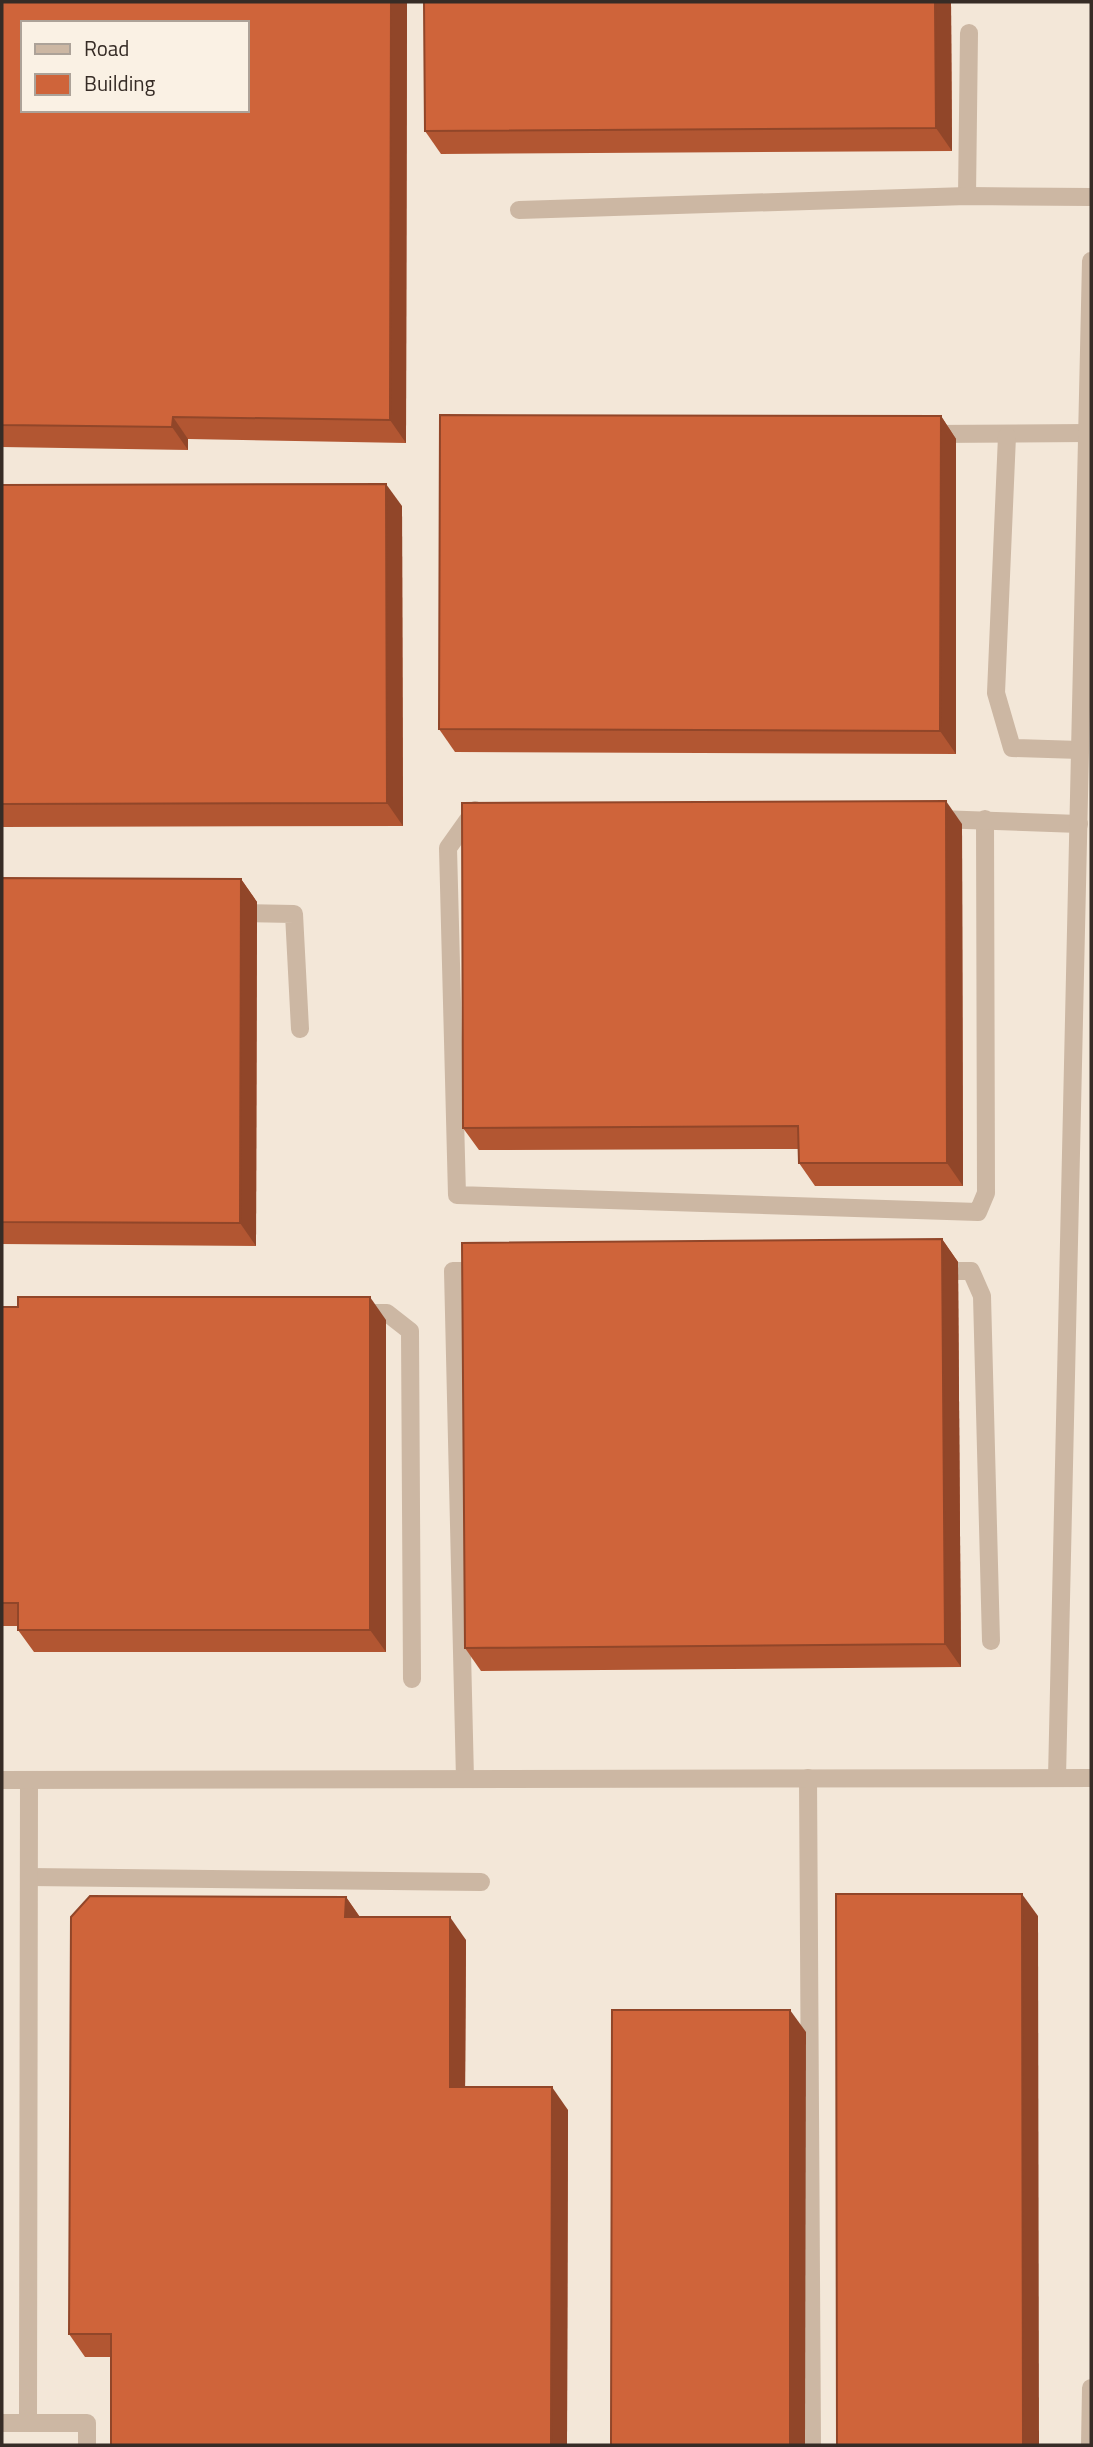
<svg xmlns="http://www.w3.org/2000/svg" width="1093" height="2447" font-family="'Titillium Web',sans-serif">
  <style>
    .lines { fill: none; stroke-linecap: round; stroke-linejoin: round }
    .service { stroke: #ccb7a3; stroke-width: 18 }
    .minor { stroke: #ccb7a3; stroke-width: 18 }
    .wall { fill: #b25632 }
    .shaded-wall { fill: #914629 }
    .building { fill: #cf643a; stroke: #914629; stroke-width: 2; fill-rule: evenodd }
  </style>
  <rect width="100%" height="100%" fill="#f3e7d8"/>
  <g class="lines">
    <g class="service">
      <polyline points="967,196 969,33"/>
      <polyline points="519,210 967,196 1091,197"/>
      <polyline points="930,434 1088,433"/>
      <polyline points="1007,436 996,693 1012,748 1080,750"/>
      <polyline points="475,810 448,848 457,1195 978,1212 986,1193 985,819"/>
      <polyline points="937,819 1079,824"/>
      <polyline points="236,913 294,914 300,1029"/>
      <polyline points="935,1271 971,1271 982,1296 991,1641"/>
      <polyline points="359,1313 387,1313 410,1331 412,1679"/>
      <polyline points="808,1778 812,2445"/>
      <polyline points="465,1779 453,1271 484,1271"/>
      <polyline points="29,1877 481,1882"/>
      <polyline points="2,2423 87,2423 87,2445"/>
      <polyline points="28,2423 29,1780"/>
      <polyline points="1090,2445 1091,2388"/>
    </g>
    <g class="minor">
      <polyline points="1057,1778 1091,261"/>
      <polyline points="2,1780 1091,1778"/>
    </g>
  </g>
  <g class="wall">
    <polygon points="2,2 407,2 406,443 188,439 188,450 2,447"/>
    <polygon points="951,2 952,151 441,154 425,131"/>
    <polygon points="941,416 956,439 956,754 455,752 439,729"/>
    <polygon points="2,485 402,506 403,826 2,827"/>
    <polygon points="962,824 963,1186 815,1186 799,1163 799,1149 479,1150 463,1128"/>
    <polygon points="2,878 241,879 257,902 256,1246 2,1244"/>
    <polygon points="942,1239 958,1262 961,1667 481,1671 465,1648"/>
    <polygon points="2,1307 386,1320 386,1652 34,1652 18,1630 18,1626 2,1626"/>
    <polygon points="346,1897 360,1917 466,1940 465,2087 568,2110 567,2445 111,2445 111,2357 85,2357 69,2334"/>
  </g>
  <g class="shaded-wall">
    <polygon points="391,2 407,2 406,443 390,420"/>
    <polygon points="935,2 951,2 952,151 936,128"/>
    <polygon points="941,416 956,439 956,754 940,731"/>
    <polygon points="173,417 188,439 188,450 172,427"/>
    <polygon points="386,484 402,506 403,826 387,803"/>
    <polygon points="946,801 962,824 963,1186 947,1163"/>
    <polygon points="241,879 257,902 256,1246 240,1223"/>
    <polygon points="942,1239 958,1262 961,1667 945,1644"/>
    <polygon points="370,1297 386,1320 386,1652 370,1630"/>
    <polygon points="1022,1894 1038,1916 1039,2445 1023,2445"/>
    <polygon points="346,1897 361,1919 345,1917"/>
    <polygon points="450,1917 466,1940 465,2110 450,2087"/>
    <polygon points="790,2010 806,2032 805,2445 790,2445"/>
    <polygon points="552,2087 568,2110 567,2445 551,2445"/>
  </g>
  <g class="building">
    <path d="M2 2H391L390 420 173 417 172 427 2 425ZM23 23H247V110H23Z"/>
    <polygon points="424,2 935,2 936,128 425,131"/>
    <polygon points="440,415 941,416 940,731 439,729"/>
    <polygon points="386,484 387,803 2,804 2,485"/>
    <polygon points="946,801 947,1163 799,1163 798,1126 463,1128 462,803"/>
    <polygon points="2,878 241,879 240,1223 2,1222"/>
    <polygon points="942,1239 945,1644 465,1648 462,1243"/>
    <polygon points="18,1297 370,1297 370,1630 18,1630 18,1603 2,1603 2,1307 18,1307"/>
    <polygon points="836,1894 1022,1894 1023,2445 837,2445"/>
    <polygon points="90,1896 346,1897 345,1917 450,1917 450,2087 552,2087 551,2445 111,2445 111,2334 69,2334 71,1917"/>
    <polygon points="612,2010 790,2010 790,2445 611,2445"/>
  </g>
  <rect width="1093" height="2447" fill="none" stroke="#362c26" stroke-width="7"/>
  <rect x="21" y="21" width="228" height="91" fill="#faf1e4" stroke="#aca298" stroke-width="2"/>
  <rect x="35" y="44" width="35" height="10" fill="#ccb7a3" stroke="#aca298" stroke-width="2"/>
  <text x="84" y="56" font-size="21" fill="#362c26">Road</text>
  <rect x="35" y="74" width="35" height="21" fill="#cf643a" stroke="#aca298" stroke-width="2"/>
  <text x="84" y="91" font-size="21" fill="#362c26">Building</text>
</svg>
